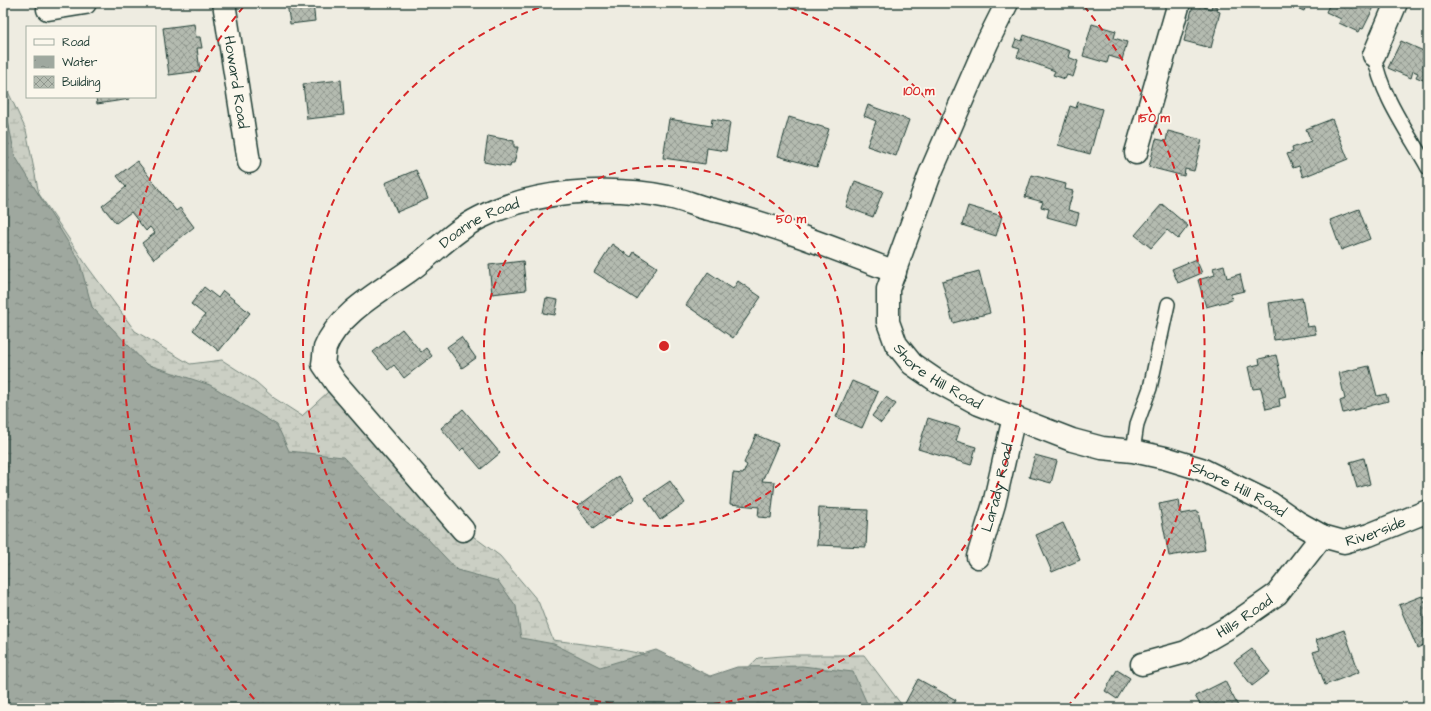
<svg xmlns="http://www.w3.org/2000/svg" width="1431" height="711" font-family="'Architects Daughter',sans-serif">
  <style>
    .wetland { fill: url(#wetland-marsh); stroke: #75867c }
    .water { fill: url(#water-ripples); stroke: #6c7d74 }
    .building { fill: url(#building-cross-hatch); stroke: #1f3d34 }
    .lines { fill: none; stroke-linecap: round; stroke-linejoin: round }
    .lane-casing { stroke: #1f3d34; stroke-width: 16 }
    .street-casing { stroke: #1f3d34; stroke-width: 25 }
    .lane { stroke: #fbf7ec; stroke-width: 13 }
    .street { stroke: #fbf7ec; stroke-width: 22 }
    .ring { fill: none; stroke: #d62828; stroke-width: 2; stroke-dasharray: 7 5 }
    .labels { text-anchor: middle; stroke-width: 3.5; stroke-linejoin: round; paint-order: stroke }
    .street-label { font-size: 15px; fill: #1f3d34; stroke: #fbf7ec }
    .centre { fill: #d62828; stroke: #fbf7ec; stroke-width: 2 }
    .ring-label { font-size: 12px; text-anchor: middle; font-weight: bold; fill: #d62828; stroke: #fbf7ec; stroke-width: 3.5; stroke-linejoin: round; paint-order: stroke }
  </style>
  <defs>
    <pattern id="wetland-marsh" width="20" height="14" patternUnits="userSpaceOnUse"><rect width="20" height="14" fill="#cbcfc4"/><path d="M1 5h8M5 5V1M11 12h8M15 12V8" fill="none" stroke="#aeb3a9"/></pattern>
    <pattern id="water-ripples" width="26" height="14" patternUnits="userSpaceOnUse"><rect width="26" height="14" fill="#9fa89f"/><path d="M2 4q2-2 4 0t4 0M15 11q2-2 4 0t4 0" fill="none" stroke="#818a82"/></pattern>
    <pattern id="building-cross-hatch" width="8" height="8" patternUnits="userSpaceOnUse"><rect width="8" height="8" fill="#b4bbb0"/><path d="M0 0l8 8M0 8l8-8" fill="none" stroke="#929990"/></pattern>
  </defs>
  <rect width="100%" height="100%" fill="#eeece1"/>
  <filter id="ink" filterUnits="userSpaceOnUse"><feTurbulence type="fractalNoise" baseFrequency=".025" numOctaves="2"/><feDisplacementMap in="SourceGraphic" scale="8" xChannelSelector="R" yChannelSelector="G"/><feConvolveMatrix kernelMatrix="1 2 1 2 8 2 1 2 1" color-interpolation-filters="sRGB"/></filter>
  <g filter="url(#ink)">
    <polygon class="wetland" points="3,81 26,130 39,194 87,266 135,331 190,364 222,360 256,382 274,398 302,416 329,391 348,399 380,452 425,501 500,556 538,601 553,640 612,648 689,663 714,689 732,683 758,658 795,655 864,655 904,708 443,708 3,477"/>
    <polygon class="water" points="3,96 15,156 79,260 92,307 146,364 210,385 277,425 289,451 343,457 400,517 427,538 457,570 498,581 516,606 521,638 554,644 600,667 656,650 710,676 737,667 802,666 853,672 869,708 3,708"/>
    <g class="building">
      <polygon points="287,3 313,3 315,21 290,24"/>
      <polygon points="1199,3 1205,3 1204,7 1211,9 1212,5 1218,7 1217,11 1220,12 1211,48 1184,41 1193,5 1198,6"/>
      <polygon points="1285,3 1307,3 1304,11"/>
      <polygon points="1330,3 1367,3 1374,7 1363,29 1360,28 1358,32 1339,23 1341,19 1326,12"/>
      <polygon points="194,24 196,37 200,37 202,48 197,48 200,71 169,75 163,28"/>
      <polygon points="1092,24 1116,31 1114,38 1127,42 1122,60 1109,56 1107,63 1083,56"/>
      <polygon points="1024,35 1070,51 1068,57 1078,61 1073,77 1067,75 1065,79 1053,75 1055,71 1017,57 1020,49 1013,47 1016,39 1022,41"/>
      <polygon points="1401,41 1428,53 1428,82 1416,77 1418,73 1413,71 1411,78 1388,68"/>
      <polygon points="341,80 344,115 307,119 303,84"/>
      <polygon points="96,97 129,97 130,99 97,104"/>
      <polygon points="1078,102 1102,109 1090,154 1058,145 1070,106 1076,108"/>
      <polygon points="868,105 909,120 896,156 867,146 876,121 864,116"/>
      <polygon points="789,117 829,129 817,167 778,156"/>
      <polygon points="669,119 711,126 712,119 730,122 726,151 707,148 705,164 663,158"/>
      <polygon points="1332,119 1348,159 1303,177 1299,166 1293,168 1287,154 1293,152 1292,148 1311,141 1306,129"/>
      <polygon points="1168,131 1202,140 1194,171 1185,169 1184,176 1149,167 1156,139 1166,141"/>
      <polygon points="488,136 514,141 514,147 518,147 514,163 511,163 510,167 484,162"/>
      <polygon points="137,161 176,211 180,208 194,227 154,259 142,243 155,233 150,227 146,231 131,212 116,223 102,206 126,187 117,176"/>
      <polygon points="416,170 428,199 397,212 385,183"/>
      <polygon points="1032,175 1066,184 1065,189 1073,191 1068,210 1079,213 1076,225 1047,217 1049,209 1041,207 1043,202 1025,197"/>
      <polygon points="855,181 883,191 873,217 846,207"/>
      <polygon points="1162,204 1188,226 1178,239 1167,230 1151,248 1135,235"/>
      <polygon points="968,206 1002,216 996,236 962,225"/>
      <polygon points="1359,209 1370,239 1341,250 1330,220"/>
      <polygon points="612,244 631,257 634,252 657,267 636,299 594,272"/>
      <polygon points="1196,259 1202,273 1178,283 1172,269"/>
      <polygon points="523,261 526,290 492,294 489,265"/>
      <polygon points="1224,265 1227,278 1240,274 1244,291 1231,294 1232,300 1206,307 1198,280 1215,275 1213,268"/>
      <polygon points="979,271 990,313 953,323 942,281"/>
      <polygon points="708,272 733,289 738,281 761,297 733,338 686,305"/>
      <polygon points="204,287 218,298 223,291 250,313 219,351 193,330 205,315 191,304"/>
      <polygon points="546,298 558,300 555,315 543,313"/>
      <polygon points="1302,298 1307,327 1314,326 1316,334 1274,340 1269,303"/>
      <polygon points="402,329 421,352 426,348 432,356 404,378 394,365 388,370 373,352"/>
      <polygon points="461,337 476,358 462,368 447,347"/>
      <polygon points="1428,348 1428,361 1422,351"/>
      <polygon points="1276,355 1286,397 1279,399 1280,406 1266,409 1261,388 1253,389 1248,367 1260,364 1259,359"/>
      <polygon points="1369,366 1377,396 1386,394 1388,401 1343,413 1340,401 1345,399 1339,373"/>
      <polygon points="852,381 878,392 862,428 836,417"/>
      <polygon points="886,397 896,404 881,423 872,416"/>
      <polygon points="463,409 500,453 481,469 463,448 460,451 441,428"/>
      <polygon points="928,418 960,428 956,441 976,447 971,465 918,449"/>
      <polygon points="756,435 778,444 762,481 775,482 771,518 758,517 759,507 730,504 733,473 743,474 747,465 744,463"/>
      <polygon points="1035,455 1057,461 1051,483 1029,477"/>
      <polygon points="1364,458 1370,484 1357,488 1350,462"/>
      <polygon points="619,476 635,499 593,529 577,507"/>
      <polygon points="670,481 685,503 660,520 645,498"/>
      <polygon points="1179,500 1181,514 1198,511 1205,550 1169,556 1159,504"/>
      <polygon points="819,508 868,510 866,547 817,545"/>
      <polygon points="1063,523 1080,560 1052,572 1036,535"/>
      <polygon points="1422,596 1425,602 1428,601 1428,643 1417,648 1399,605"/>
      <polygon points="1344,630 1359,672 1325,685 1313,652 1320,650 1316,640"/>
      <polygon points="1252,649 1270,672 1252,686 1234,662"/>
      <polygon points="1117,670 1130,678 1117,699 1105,691"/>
      <polygon points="918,679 956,700 952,708 903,707"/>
      <polygon points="1225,681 1239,708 1202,708 1195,696"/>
      <polygon points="1129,704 1130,708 1094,708"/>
    </g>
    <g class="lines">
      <defs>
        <g id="lane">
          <path d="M1374 55C1381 96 1408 132 1428 168"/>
          <polyline points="1133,451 1137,424 1150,388 1168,304"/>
        </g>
        <g id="street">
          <path id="s1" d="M224 3 249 162"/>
          <path id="s2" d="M1007 3 987 43 930 174 888 289V322L896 344 912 364 937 381 979 404 1072 440 1102 448 1133 451 1165 458 1201 469 1270 503 1297 522 1322 536 1344 542 1369 535 1428 511"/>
          <polyline points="48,9 85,3"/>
          <polyline points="1374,55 1396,3"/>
          <polyline points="1136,153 1179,3"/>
          <path id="s3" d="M463 530 336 383 323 364C324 359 324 353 325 348 338 314 381 291 409 271 432 255 453 231 479 218 533 190 608 185 668 197 682 199 695 206 709 209 773 224 833 248 895 272"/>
          <path id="s4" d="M978 557 994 504 1014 417"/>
          <path id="s5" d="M1142 664 1186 652 1231 626 1277 594 1322 536"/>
        </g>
      </defs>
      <use href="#lane" class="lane-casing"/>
      <use href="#street" class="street-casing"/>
      <use href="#lane" class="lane"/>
      <use href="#street" class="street"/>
    </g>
  </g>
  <g class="ring">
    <circle cx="664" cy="346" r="180"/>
    <path d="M779 4A361 361 0 1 1 549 4"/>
    <path d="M262 708A541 541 0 0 1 244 6M1084 6A541 541 0 0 1 1066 708"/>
  </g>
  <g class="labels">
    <g class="street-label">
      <text dy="5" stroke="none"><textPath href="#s1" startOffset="80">Howard Road</textPath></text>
      <text dy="5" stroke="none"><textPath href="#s3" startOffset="435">Doanne Road</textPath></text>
      <text dy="5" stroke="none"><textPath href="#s2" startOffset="420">Shore Hill Road</textPath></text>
      <text dy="5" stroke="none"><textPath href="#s4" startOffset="72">Larady Road</textPath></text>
      <text dy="5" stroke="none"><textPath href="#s2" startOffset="745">Shore Hill Road</textPath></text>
      <text dy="5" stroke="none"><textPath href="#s2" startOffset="897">Riverside</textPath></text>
      <text dy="5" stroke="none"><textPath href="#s5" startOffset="114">Hills Road</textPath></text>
    </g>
  </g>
  <circle cx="664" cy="346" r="6" class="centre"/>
  <g class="ring-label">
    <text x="919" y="95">100 m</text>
    <text x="1154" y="122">150 m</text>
    <text x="791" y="223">50 m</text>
  </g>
  <rect width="1431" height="711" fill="none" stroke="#fbf7ec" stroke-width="16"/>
  <rect x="8" y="8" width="1415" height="695" fill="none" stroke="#1f3d34" stroke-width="1.5" filter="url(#ink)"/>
  <rect x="26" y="26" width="130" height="72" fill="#fbf7ec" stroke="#a3ada2"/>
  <rect x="34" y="39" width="20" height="6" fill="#fbf7ec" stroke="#a3ada2"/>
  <text x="62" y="46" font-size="12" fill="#1f3d34">Road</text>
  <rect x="34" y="56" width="20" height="12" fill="url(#water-ripples)" stroke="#a3ada2"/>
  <text x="62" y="66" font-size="12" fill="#1f3d34">Water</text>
  <rect x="34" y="76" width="20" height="12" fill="url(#building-cross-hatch)" stroke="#a3ada2"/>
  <text x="62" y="86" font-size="12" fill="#1f3d34">Building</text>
</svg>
